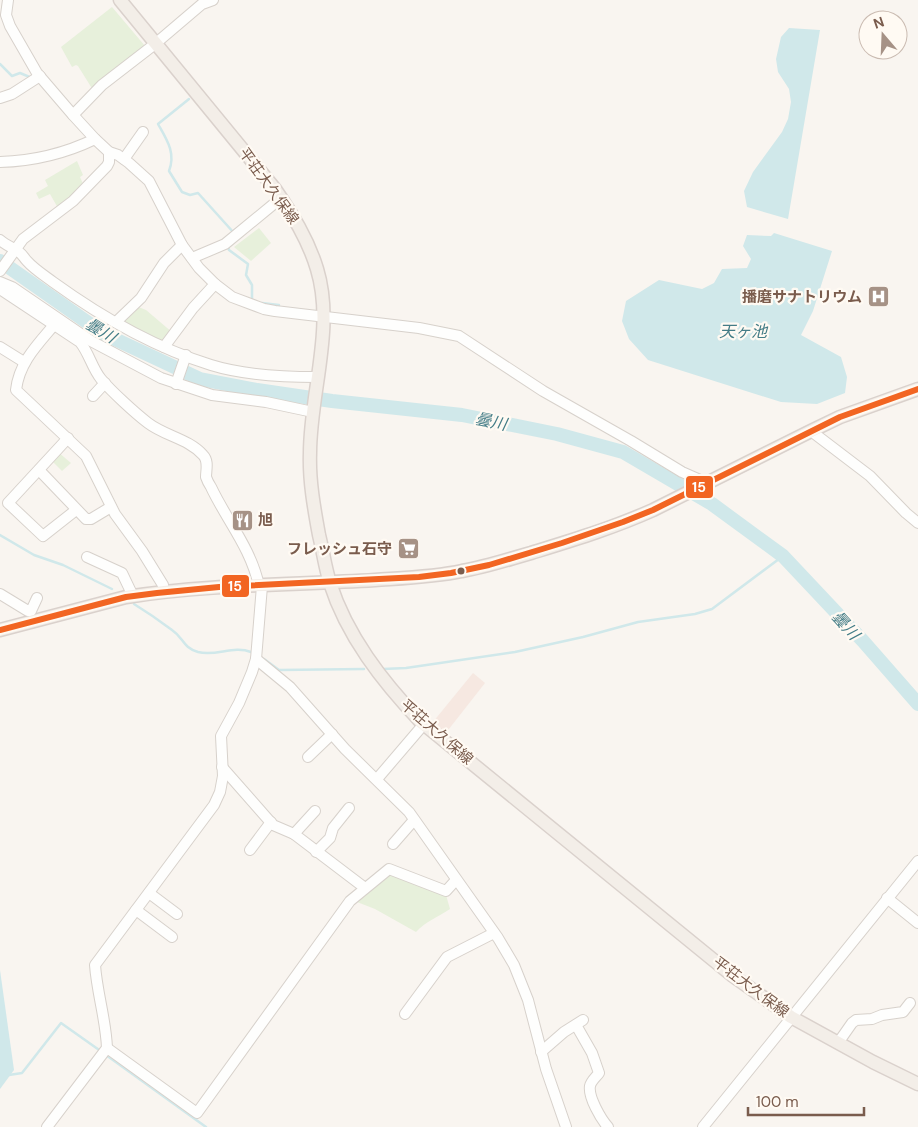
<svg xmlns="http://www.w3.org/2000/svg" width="918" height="1127" font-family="'DM Sans','Noto Sans JP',sans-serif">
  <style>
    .commercial { fill: #f6e8e1 }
    .green { fill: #e7f0db }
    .water { fill: #d0e8ea }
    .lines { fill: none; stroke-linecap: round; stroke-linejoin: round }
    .stream { stroke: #d0e8ea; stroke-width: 2.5 }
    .river { stroke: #d0e8ea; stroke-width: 14 }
    .minor-casing { stroke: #d7d1cb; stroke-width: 12 }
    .major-casing { stroke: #dad1cc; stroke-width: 15 }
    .minor { stroke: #fefefd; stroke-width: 10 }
    .major { stroke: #f3eee8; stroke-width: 12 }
    .bus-1-casing { stroke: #fffaf3; stroke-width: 10 }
    .bus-1 { stroke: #f26522; stroke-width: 6 }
    .bus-dot { fill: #7a5c4d; stroke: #fffaf3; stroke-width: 2 }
    .labels { text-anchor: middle; stroke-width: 4.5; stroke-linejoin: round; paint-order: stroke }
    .street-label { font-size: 15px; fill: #7a5c4d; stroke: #fffaf3 }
    .poi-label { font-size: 15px; font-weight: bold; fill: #7a5c4d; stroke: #fffaf3; text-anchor: end }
    .water-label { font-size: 16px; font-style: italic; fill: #437c86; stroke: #fffaf3 }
    .line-badge { stroke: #fffaf3; stroke-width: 2 }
    .badge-label { font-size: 14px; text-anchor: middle; font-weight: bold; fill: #fff }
  </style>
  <rect width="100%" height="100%" fill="#f9f5f0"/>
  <polygon class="commercial" points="473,673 485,683 445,734 433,722"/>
  <g class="green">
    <polygon points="112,7 145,46 93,90 78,66 76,65 72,67 61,47"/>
    <polygon points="77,161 83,175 80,177 84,186 58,208 50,194 39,199 36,193 48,186 45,180"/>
    <polygon points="259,228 271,243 251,261 234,247"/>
    <polygon points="136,306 146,310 173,333 165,344 119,321"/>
    <polygon points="58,452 71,463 62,471 51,460"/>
    <path d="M396 874 446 895 450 909C437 918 426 921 416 932L375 909 357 902V897L386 875Z"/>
  </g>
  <g class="water">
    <polygon points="789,28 820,30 788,219 747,207 744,191 753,172 782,132 788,119 791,102 789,89 778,72 776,59 781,37"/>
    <polygon points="774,233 832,251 813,311 801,335 841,357 847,377 845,393 817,404 781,402 648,360 629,339 622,321 626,301 659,280 702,289 714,283 722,269 747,268 751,259 743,246 747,235 771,236"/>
    <polygon points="0,970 14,1070 0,1089"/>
  </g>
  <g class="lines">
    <g class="stream">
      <polyline points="0,64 12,76 20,73 32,78"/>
      <path d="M189 99 158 124C167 140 176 153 169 171L182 192 190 195 198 193 234 233"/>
      <polyline points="228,247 229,250 248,264 246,275 252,285 252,300 254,301"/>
      <polyline points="262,303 279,305"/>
      <polyline points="0,535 34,555 63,565 112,589"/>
      <path d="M134 604C147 612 160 621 172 630 184 638 182 647 198 652 216 657 233 645 251 652"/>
      <polyline points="264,659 279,670 364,669"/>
      <polyline points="383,669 406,668 515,652 583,637 638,622 695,614 712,609 783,556"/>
      <polyline points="106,1055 206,1127"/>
      <polyline points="9,1075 22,1073 61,1023 102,1052"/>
    </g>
    <polyline class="river" points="0,261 104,334 200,379 257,390 332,401 462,415 557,434 623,452 712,504 783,556 863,641 918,704"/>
    <defs>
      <g id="minor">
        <polyline points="8,0 6,15 10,26 37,73 73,115 95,139 109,152 118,155 129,163 149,181 182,245 199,268 215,284 232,297 264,309 275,311 419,328 459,336 543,391 631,441 682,472 707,483"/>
        <polyline points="0,98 12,94 40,76"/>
        <polyline points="73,115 102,85 155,44 202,4 213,0"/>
        <polyline points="124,159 143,132"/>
        <path d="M0 162C34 161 64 154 95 139"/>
        <path d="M0 240C6 245 13 248 19 252 23 255 24 258 27 261 34 269 45 276 53 282 100 316 156 348 211 365 243 375 284 377 317 377"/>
        <polyline points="192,258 225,244 281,198"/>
        <polyline points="0,271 23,239 73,201 107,166 109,162 109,152"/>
        <polyline points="0,282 12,287 91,341 161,378 212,395 266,402 313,412"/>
        <path d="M0 289 80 342C89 353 92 368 101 379 111 391 135 413 148 423 165 436 189 439 203 455 209 461 206 470 206 477 207 480 209 484 211 487 227 521 251 548 259 586"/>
        <polyline points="116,322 141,298 164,263 182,245"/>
        <path d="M54 325C37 345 19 363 16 390L86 456 115 514 142 551 163 585 164 592"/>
        <polyline points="0,347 24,362"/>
        <polyline points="164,347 193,308 215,284"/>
        <polyline points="176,384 186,355"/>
        <polyline points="93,396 105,383"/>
        <polyline points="811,431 870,476 906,513 918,523"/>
        <polyline points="68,438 8,503 43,536 76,510"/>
        <polyline points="39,470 86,519 91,519 111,507"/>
        <polyline points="87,557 122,573 133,596"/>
        <polyline points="0,594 28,611 31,611 37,598"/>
        <polyline points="256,659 290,687 345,749 409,812 498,938 514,965 528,1000 546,1069 566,1127"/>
        <polyline points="308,757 332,734"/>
        <polyline points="222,767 273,825 294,834 365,888"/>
        <polyline points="377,779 424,724"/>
        <polyline points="294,834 315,811"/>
        <polyline points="393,844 414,820"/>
        <polyline points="250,850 271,822"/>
        <polyline points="316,852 330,838 333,828 349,808"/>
        <polyline points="149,893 177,914"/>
        <polyline points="887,898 918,923"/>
        <polyline points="136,910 172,937"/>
        <polyline points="405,1014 447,957 494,933"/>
        <path d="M576 1025 592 1053 599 1073C596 1077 591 1081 590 1086 588 1097 601 1119 608 1127"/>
        <polyline points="838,1043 852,1023 856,1020 872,1019 882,1015 903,1012 910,1003"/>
        <polyline points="107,1048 197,1113 350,901 389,869 446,891 456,880"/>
        <polyline points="541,1052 564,1032 583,1020"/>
        <path d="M47 1127 107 1048C106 1020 97 993 95 965L214 805 220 792 223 776 221 736 239 703 252 672 256 659 262 586"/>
        <polyline points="703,1127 918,861"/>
      </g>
      <g id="major">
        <path d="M120 0 275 189C292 214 308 239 317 269 335 328 310 393 310 453 309 480 314 508 319 535 323 551 325 567 330 583 347 636 382 681 420 721L733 976 791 1017 873 1062 918 1084"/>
        <path d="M0 630 126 597C208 584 292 585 375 580 404 578 434 577 462 571 486 567 509 559 531 553 573 540 613 528 653 510L811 431 840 417 918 389"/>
      </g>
    </defs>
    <use href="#minor" class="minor-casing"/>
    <use href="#major" class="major-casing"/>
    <use href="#minor" class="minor"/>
    <use href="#major" class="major"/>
    <defs>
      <polyline id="bus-1" points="0,630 126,597 157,593 219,587 419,577 451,573 489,565 562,543 623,522 653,510 840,417 918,389"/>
    </defs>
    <use href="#bus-1" class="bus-1-casing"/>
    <use href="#bus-1" class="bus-1"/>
  </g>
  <defs>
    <symbol id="hospital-square" viewBox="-11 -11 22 22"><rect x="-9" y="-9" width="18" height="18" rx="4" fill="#a69286" stroke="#fffaf3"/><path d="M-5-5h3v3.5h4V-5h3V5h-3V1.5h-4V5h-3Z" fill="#fff"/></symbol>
    <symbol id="restaurant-square" viewBox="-11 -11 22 22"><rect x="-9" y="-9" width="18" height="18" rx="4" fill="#a69286" stroke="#fffaf3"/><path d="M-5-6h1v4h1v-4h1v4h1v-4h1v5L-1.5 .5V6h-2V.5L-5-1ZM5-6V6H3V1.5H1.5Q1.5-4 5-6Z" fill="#fff"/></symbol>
    <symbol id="supermarket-square" viewBox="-11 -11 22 22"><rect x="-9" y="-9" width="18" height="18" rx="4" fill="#a69286" stroke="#fffaf3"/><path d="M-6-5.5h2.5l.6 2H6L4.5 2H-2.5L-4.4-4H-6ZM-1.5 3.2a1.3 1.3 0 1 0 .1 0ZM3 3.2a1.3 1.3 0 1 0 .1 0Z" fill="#fff"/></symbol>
  </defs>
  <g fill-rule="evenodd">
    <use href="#hospital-square" x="866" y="284" width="25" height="25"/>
    <use href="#restaurant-square" x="230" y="508" width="25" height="25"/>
    <use href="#supermarket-square" x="396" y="536" width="25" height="25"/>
  </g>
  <circle class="bus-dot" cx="461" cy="571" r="4.5"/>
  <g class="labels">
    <g class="street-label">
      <text transform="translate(269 186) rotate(54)" y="5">平荘大久保線</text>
      <text transform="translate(437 732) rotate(41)" y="5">平荘大久保線</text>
      <text transform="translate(751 987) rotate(37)" y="5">平荘大久保線</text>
    </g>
    <g class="poi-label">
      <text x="862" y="302">播磨サナトリウム</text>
      <text x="258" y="525" text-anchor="start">旭</text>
      <text x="392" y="554">フレッシュ石守</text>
    </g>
    <g class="water-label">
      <text transform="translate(101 330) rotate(31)" y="6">曇川</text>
      <text x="743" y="337">天ヶ池</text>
      <text transform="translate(491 421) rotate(11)" y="6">曇川</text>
      <text transform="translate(846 625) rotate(48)" y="6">曇川</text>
    </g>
  </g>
  <g class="line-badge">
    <rect x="685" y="475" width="29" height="24" rx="5" fill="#f26522"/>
    <rect x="221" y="574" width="29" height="24" rx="5" fill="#f26522"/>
  </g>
  <g class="badge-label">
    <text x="699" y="492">15</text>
    <text x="235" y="591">15</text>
  </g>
  <g transform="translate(883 35) rotate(341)"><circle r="24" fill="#fffaf3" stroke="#cabbb1"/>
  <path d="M0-4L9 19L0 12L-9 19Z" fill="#a69286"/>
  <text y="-8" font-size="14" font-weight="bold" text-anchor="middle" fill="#7a5c4d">N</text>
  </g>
  <path d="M748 1107v8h116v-8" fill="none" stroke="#7a5c4d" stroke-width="2.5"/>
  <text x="756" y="1107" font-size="15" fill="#7a5c4d" stroke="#fffaf3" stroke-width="4" paint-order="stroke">100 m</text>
</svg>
